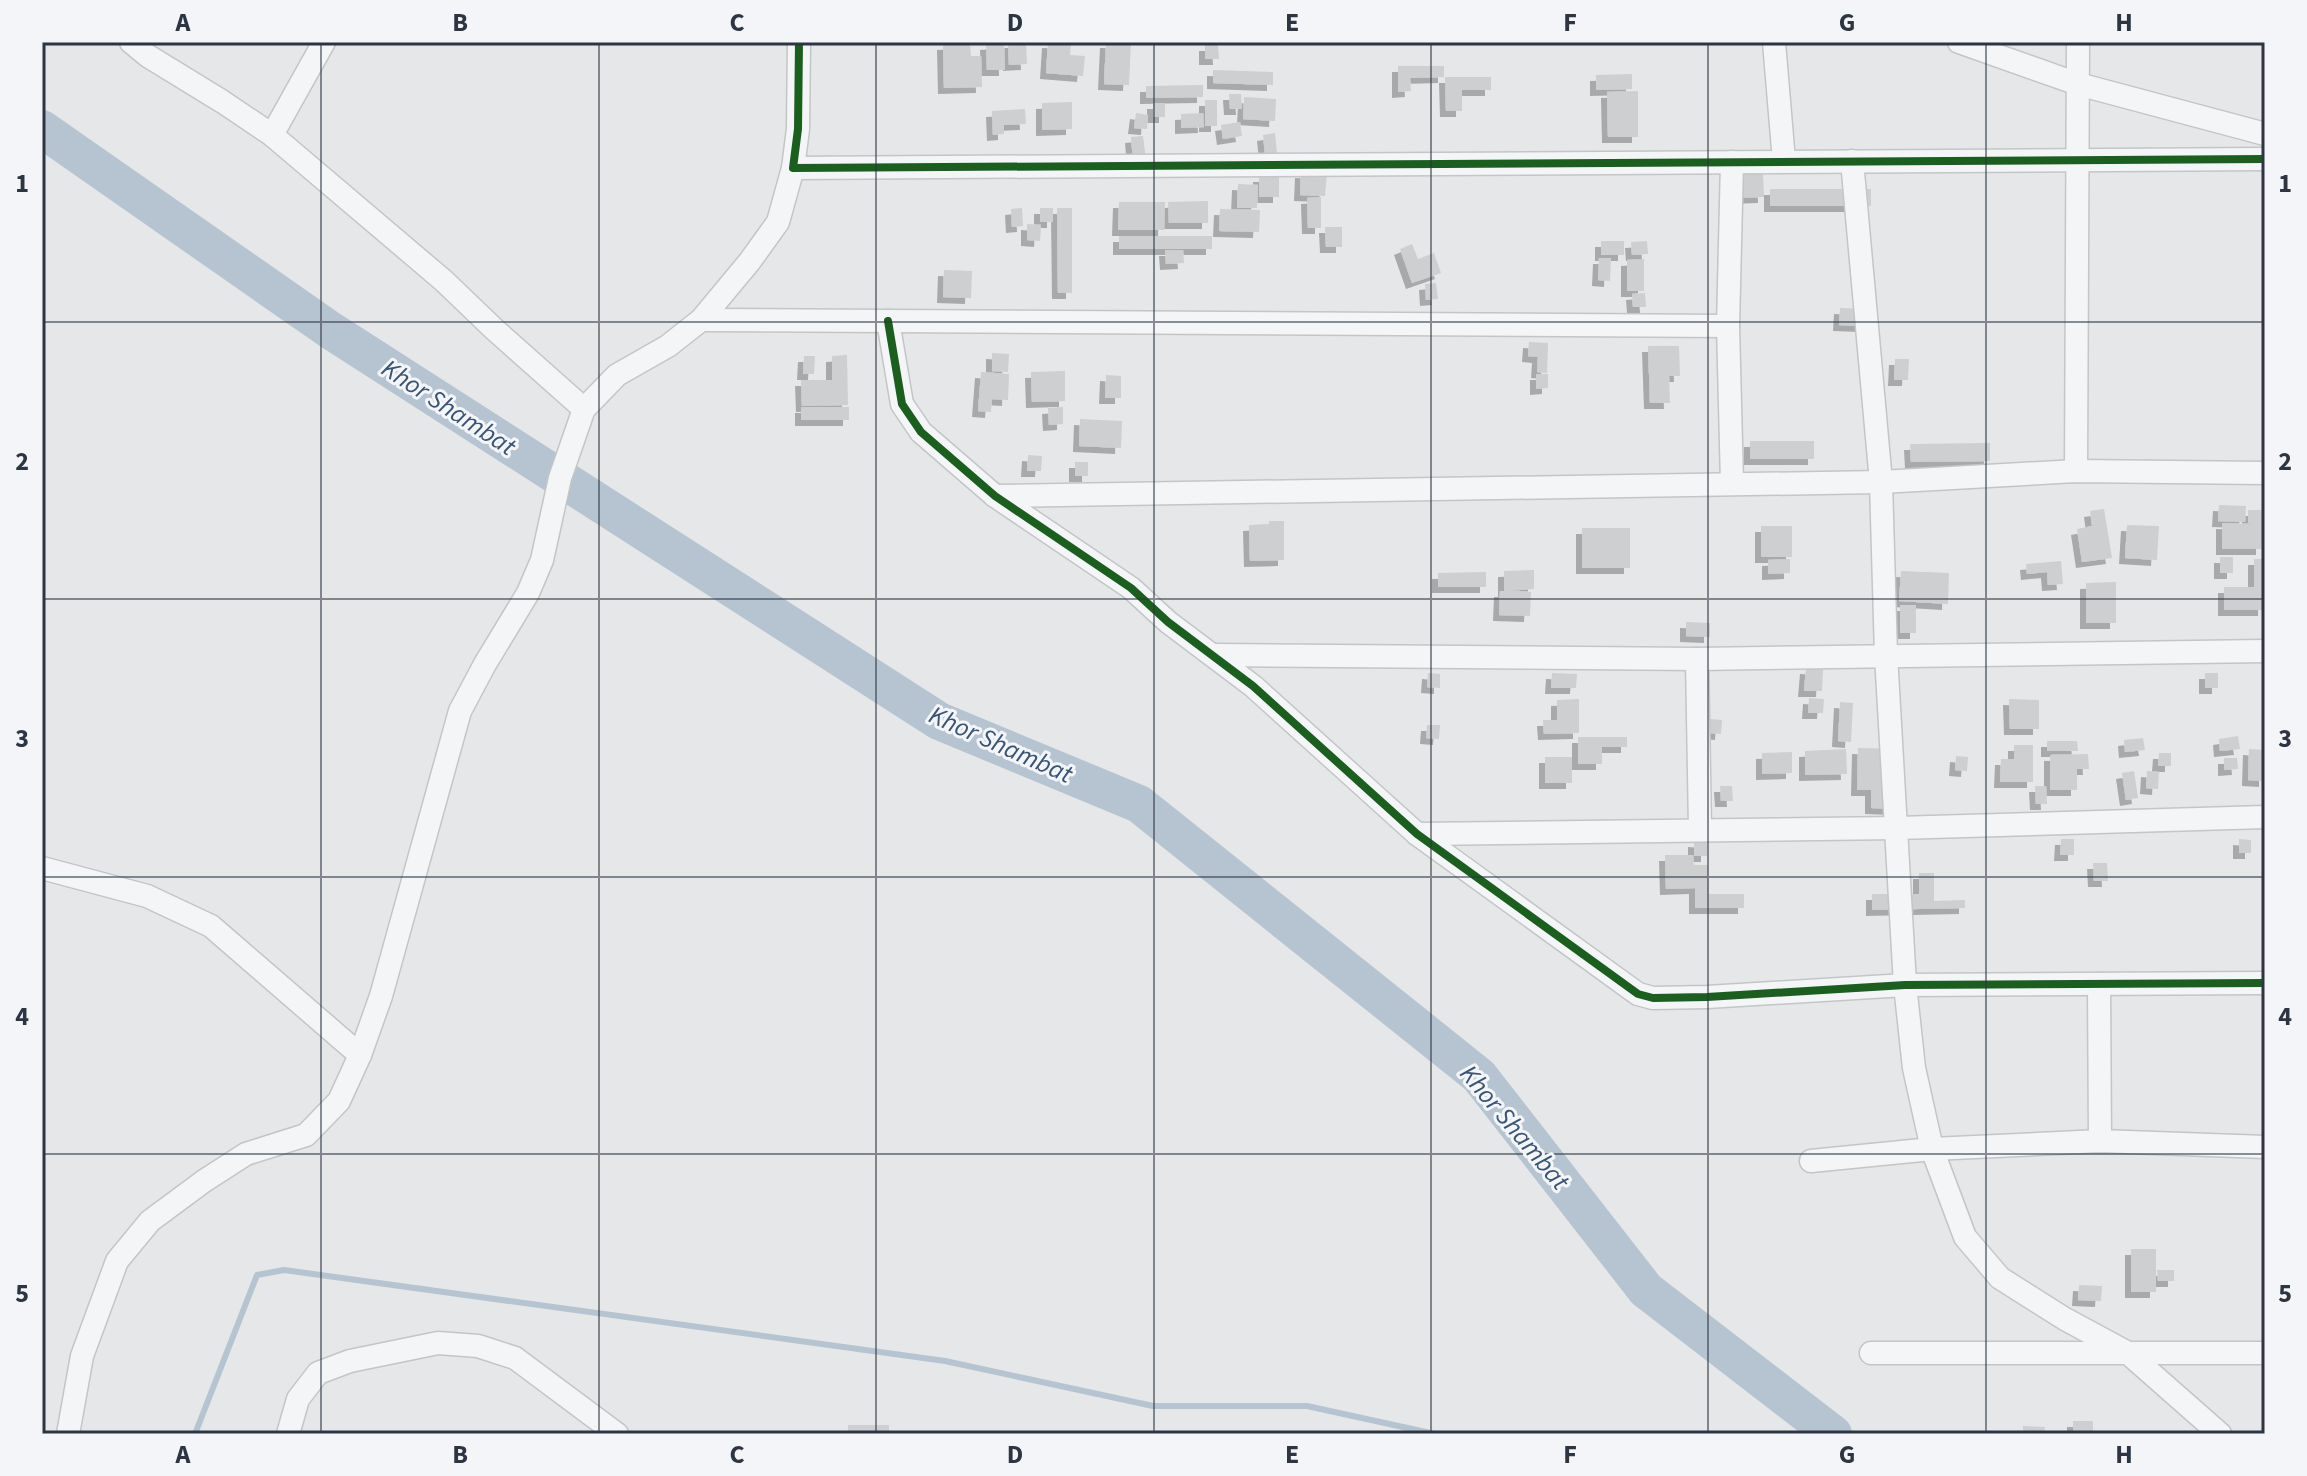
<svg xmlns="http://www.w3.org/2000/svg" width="2307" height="1476" font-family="'Source Sans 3',sans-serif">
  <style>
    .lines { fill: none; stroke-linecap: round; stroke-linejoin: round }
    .stream { stroke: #b6c4d1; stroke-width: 6 }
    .river { stroke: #b6c4d1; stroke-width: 38 }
    .building { fill: #cdcfd1; filter: url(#shadow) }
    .street-casing { stroke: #c3c5c7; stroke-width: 25 }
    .street { stroke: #f4f5f6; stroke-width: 22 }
    .cycleway-casing { stroke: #f3f5f8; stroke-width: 13 }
    .cycleway { stroke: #1b5e20; stroke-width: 8 }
    .grid { fill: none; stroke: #2d3542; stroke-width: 2; stroke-opacity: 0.55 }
    .labels { text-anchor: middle; stroke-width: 6; stroke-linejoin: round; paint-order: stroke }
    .water-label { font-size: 26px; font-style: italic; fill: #3a5472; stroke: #f3f5f8 }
    .neatline { fill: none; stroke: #2d3542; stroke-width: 3 }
    .grid-label { font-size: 26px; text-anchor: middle; font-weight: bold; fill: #2d3542 }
  </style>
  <defs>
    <filter id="shadow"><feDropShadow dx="-6" dy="6" stdDeviation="0" flood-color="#0004"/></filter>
  </defs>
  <rect width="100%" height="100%" fill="#e5e7e9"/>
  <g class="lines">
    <polyline class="stream" points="195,1434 257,1275 284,1270 945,1361 1153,1406 1307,1406 1435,1434"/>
    <polyline class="river" points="42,129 330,330 939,721 1139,804 1479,1076 1646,1290 1833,1434"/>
  </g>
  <g class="building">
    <polygon points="1008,42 1026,42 1027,64 1009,65"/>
    <polygon points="1048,42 1071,43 1070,55 1085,56 1083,76 1046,73"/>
    <polygon points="1106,42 1131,42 1129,85 1104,84"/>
    <polygon points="970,43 971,56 981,56 982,87 944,88 943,44"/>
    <polygon points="1004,43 1005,70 987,70 986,44"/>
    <polygon points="1205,45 1218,45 1219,59 1205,59"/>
    <polygon points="1398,66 1444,66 1444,77 1410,78 1411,91 1398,92"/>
    <polygon points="1213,70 1273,72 1273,85 1213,83"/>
    <polygon points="1632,74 1632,89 1596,90 1596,75"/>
    <polygon points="1445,77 1491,77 1491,90 1462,90 1462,111 1446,111"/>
    <polygon points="1203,85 1203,97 1146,98 1146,86"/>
    <polygon points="1638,91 1638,137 1608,137 1607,92"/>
    <polygon points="1229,94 1241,94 1242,109 1230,109"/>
    <polygon points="1244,97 1276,99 1275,121 1243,119"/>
    <rect x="1205" y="100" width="12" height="26"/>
    <polygon points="1072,102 1072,129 1042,130 1042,103"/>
    <rect x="1153" y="103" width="12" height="14"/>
    <polygon points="1025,109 1026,124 1004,125 1004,134 993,135 992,111"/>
    <polygon points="1136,113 1148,115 1147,129 1134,128"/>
    <polygon points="1203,113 1204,127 1181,128 1181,114"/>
    <polygon points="1240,122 1242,136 1223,139 1221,125"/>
    <polygon points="1275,133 1277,153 1265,154 1263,135"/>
    <polygon points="1143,136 1146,160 1133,161 1131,137"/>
    <polygon points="1301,172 1327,173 1325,196 1300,195"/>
    <polygon points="1735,174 1763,174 1764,197 1736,198"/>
    <rect x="1259" y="176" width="20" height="21"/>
    <polygon points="1238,184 1258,185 1257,208 1237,208"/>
    <rect x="1770" y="189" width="101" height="17"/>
    <polygon points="1321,197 1321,228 1308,228 1307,198"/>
    <polygon points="1208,201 1208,223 1169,223 1168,202"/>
    <polygon points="1119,202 1165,202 1164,230 1118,230"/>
    <polygon points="1022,208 1023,226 1012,227 1011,209"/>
    <rect x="1040" y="208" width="13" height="14"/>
    <polygon points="1057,208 1072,208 1072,293 1058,293"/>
    <polygon points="1220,209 1260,210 1259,232 1219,231"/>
    <polygon points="1027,224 1041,225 1040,241 1027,240"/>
    <polygon points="1325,227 1342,227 1342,247 1326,247"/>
    <rect x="1119" y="236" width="93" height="13"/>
    <rect x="1601" y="241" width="23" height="14"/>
    <polygon points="1647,241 1648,254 1632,255 1631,242"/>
    <polygon points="1412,244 1418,259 1434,253 1441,273 1412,283 1400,249"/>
    <polygon points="1165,250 1183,250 1184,263 1166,264"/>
    <polygon points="1599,258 1611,258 1610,281 1598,280"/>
    <polygon points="1644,259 1644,291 1627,291 1627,260"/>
    <polygon points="944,270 972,271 971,298 943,297"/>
    <polygon points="1436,283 1438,299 1426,300 1425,284"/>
    <polygon points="1645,293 1646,307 1633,307 1632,294"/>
    <polygon points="1840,308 1866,309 1865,326 1839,325"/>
    <polygon points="1529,342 1548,343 1547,373 1537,372 1538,357 1528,356"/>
    <polygon points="1648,346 1679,346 1680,376 1669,376 1670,403 1650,403"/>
    <polygon points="992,353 1009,354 1008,372 992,371"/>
    <polygon points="847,355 848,405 802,406 801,380 832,380 832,356"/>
    <polygon points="804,356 815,356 814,374 803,374"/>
    <polygon points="1895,359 1909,359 1908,380 1894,380"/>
    <polygon points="1065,371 1065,401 1032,402 1031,372"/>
    <polygon points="981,372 1009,374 1008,400 992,399 991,412 978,411"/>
    <polygon points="1536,374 1548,374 1548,388 1536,389"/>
    <polygon points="1106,375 1121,376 1121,398 1105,398"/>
    <rect x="801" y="407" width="48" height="13"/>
    <polygon points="1063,407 1063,424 1049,425 1048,408"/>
    <polygon points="1080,419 1122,421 1121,448 1079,446"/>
    <rect x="1750" y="441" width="64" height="18"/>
    <polygon points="1990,443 1990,461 1911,462 1910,444"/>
    <polygon points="1028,455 1042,456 1041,471 1027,471"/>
    <rect x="1075" y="462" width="13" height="14"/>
    <polygon points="2219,505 2246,506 2245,522 2218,521"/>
    <polygon points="2104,509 2112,558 2082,562 2077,529 2092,526 2090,511"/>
    <polygon points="2248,510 2262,510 2262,549 2222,549 2222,523 2252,524 2248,523"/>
    <polygon points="1269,521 1284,521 1284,560 1250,561 1249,525 1269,524"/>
    <polygon points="2127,525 2159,526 2157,560 2125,558"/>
    <rect x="1761" y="526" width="31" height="31"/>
    <rect x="1582" y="528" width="48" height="40"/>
    <rect x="2220" y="557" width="13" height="16"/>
    <polygon points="1790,559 1790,573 1768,574 1768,560"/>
    <polygon points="2254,559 2265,559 2264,610 2224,610 2224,587 2254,587"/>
    <polygon points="2061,561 2063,584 2048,585 2047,572 2027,574 2026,564"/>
    <polygon points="1534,570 1534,589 1509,590 1531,592 1530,616 1499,615 1500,591 1504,591 1504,571"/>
    <polygon points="1901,571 1949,573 1948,604 1899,601"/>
    <polygon points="1486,572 1486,587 1438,587 1438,573"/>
    <polygon points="2116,582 2116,623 2086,623 2086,583"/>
    <rect x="1900" y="605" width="16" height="28"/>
    <polygon points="1686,622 1710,623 1710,637 1686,636"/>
    <polygon points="1806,668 1823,669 1822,691 1804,691"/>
    <polygon points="1428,673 1440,674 1440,688 1427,687"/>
    <polygon points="1552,673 1577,674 1576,688 1551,688"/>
    <rect x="2205" y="673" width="13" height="15"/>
    <polygon points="1809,698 1824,699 1823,713 1808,713"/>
    <polygon points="1579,699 1579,733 1544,734 1543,720 1557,720 1557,700"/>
    <polygon points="2009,699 2039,700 2039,729 2010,729"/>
    <polygon points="1840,702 1853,703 1851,742 1838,741"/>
    <polygon points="1710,719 1722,720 1721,734 1709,733"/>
    <polygon points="1427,725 1440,725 1439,739 1426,738"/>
    <polygon points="2238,736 2240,749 2220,751 2219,739"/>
    <polygon points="1578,737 1627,737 1627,747 1602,747 1602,764 1578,764"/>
    <polygon points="2143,738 2145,750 2125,752 2124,740"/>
    <polygon points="2047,741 2077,741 2078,751 2047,751"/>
    <polygon points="2014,745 2033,745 2033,782 2000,782 2001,759 2014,759"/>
    <polygon points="1858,748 1896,749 1898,809 1871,808 1871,790 1857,790"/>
    <polygon points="1846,749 1847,774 1805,775 1805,751"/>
    <polygon points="2249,749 2265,750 2265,781 2248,780"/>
    <polygon points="1792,752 1792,773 1762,774 1762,753"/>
    <polygon points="2159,753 2171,753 2171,766 2158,766"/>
    <polygon points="2088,754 2089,769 2077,769 2077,790 2050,790 2050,755"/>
    <polygon points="1956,756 1968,757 1967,771 1955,770"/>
    <rect x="1545" y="757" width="27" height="26"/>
    <polygon points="2224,758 2237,758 2238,769 2224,770"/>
    <polygon points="2134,771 2138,798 2126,800 2122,773"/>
    <polygon points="2147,771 2159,772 2158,789 2146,788"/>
    <polygon points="1720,786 1732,786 1733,801 1721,801"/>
    <polygon points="2035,786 2046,786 2047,804 2036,804"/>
    <polygon points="2061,839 2074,839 2074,855 2060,855"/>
    <polygon points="2239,839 2251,840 2251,853 2239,853"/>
    <polygon points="1694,841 1707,842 1707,856 1694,856"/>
    <polygon points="1665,855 1693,855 1694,865 1708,865 1709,894 1744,894 1744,908 1695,908 1695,888 1666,889"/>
    <polygon points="2093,863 2107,863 2108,881 2094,881"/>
    <polygon points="1919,873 1934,873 1934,901 1965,900 1965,908 1872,910 1872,894 1919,894"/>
    <rect x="2131" y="1249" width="25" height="43"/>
    <polygon points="2157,1270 2174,1270 2174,1281 2158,1281"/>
    <polygon points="2079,1285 2102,1286 2101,1301 2078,1300"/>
    <rect x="2073" y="1421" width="20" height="13"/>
    <rect x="848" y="1425" width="41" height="9"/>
    <polygon points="2023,1426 2045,1427 2044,1434 2023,1434"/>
  </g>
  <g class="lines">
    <defs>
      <g id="street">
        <polyline points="131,42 148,56 223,102 272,135 444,281 494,329 584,409"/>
        <polyline points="799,42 798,129 793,168 2265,159"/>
        <polyline points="1774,42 1784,161"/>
        <polyline points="1959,42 2078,84 2265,134"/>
        <polyline points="272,135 324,42"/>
        <polyline points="1852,161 1881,482 1886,655 1905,985 1914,1068 1932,1149 1965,1237 2000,1278 2065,1319 2128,1353 2220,1434"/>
        <polyline points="1732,162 1728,326 1732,483"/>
        <polyline points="701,320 1728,326"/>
        <polyline points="888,321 902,404 921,432 995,496 1131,588 1168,622 1253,686 1417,834 1638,994 1653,998 1707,997 1905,985 2265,983"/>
        <polyline points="2076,471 2078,42"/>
        <polyline points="995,496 1881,482 2076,471 2265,473"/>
        <polyline points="1215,655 1697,659 2265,651"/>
        <polyline points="1697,659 1700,829"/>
        <polyline points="1417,834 1897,828 2265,817"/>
        <polyline points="42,868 147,896 211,926 360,1055"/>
        <polyline points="2099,984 2100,1141"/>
        <polyline points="1811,1161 1932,1149 2100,1141 2265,1147"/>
        <polyline points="1871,1353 2265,1353"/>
        <polyline points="68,1434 82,1356 117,1261 150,1221 204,1181 246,1154 306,1135 339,1101 360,1055 381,996 460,711 485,664 528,593 542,560 560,478 584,409 617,375 668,346 701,320 750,261 778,222 793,168"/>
        <polyline points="288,1434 298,1399 318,1373 350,1361 438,1343 478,1346 515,1358 617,1434"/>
      </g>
    </defs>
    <use href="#street" class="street-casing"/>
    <use href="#street" class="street"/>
    <defs>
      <g id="cycleway">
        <polyline points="799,42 798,129 793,168 2265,159"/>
        <polyline points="888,321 902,404 921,432 995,496 1131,588 1168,622 1253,686 1417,834 1638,994 1653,998 1707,997 1905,985 2265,983"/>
      </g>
    </defs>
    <use href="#cycleway" class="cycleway-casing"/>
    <use href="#cycleway" class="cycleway"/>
  </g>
  <path class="grid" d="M321 42V1434M599 42V1434M876 42V1434M1154 42V1434M1431 42V1434M1708 42V1434M1986 42V1434M42 322H2265M42 599H2265M42 877H2265M42 1154H2265"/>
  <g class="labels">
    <g class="water-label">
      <text transform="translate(449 407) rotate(33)" y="9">Khor Shambat</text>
      <text transform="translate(1001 744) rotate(24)" y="9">Khor Shambat</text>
      <text transform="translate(1515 1127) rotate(50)" y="9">Khor Shambat</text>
    </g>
  </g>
  <rect width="2307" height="1476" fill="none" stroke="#f3f5f8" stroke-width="88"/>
  <rect x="44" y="44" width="2219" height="1388" class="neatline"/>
  <g class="grid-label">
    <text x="183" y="31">A</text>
    <text x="460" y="31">B</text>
    <text x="737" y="31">C</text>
    <text x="1015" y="31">D</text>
    <text x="1292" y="31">E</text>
    <text x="1570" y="31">F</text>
    <text x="1847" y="31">G</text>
    <text x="2124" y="31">H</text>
    <text x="22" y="192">1</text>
    <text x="2285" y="192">1</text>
    <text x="22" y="470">2</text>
    <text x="2285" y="470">2</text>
    <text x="22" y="747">3</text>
    <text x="2285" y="747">3</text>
    <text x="22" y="1025">4</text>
    <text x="2285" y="1025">4</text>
    <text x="22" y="1302">5</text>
    <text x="2285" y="1302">5</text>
    <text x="183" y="1463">A</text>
    <text x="460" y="1463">B</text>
    <text x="737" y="1463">C</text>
    <text x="1015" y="1463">D</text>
    <text x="1292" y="1463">E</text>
    <text x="1570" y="1463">F</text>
    <text x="1847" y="1463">G</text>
    <text x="2124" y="1463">H</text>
  </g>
</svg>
